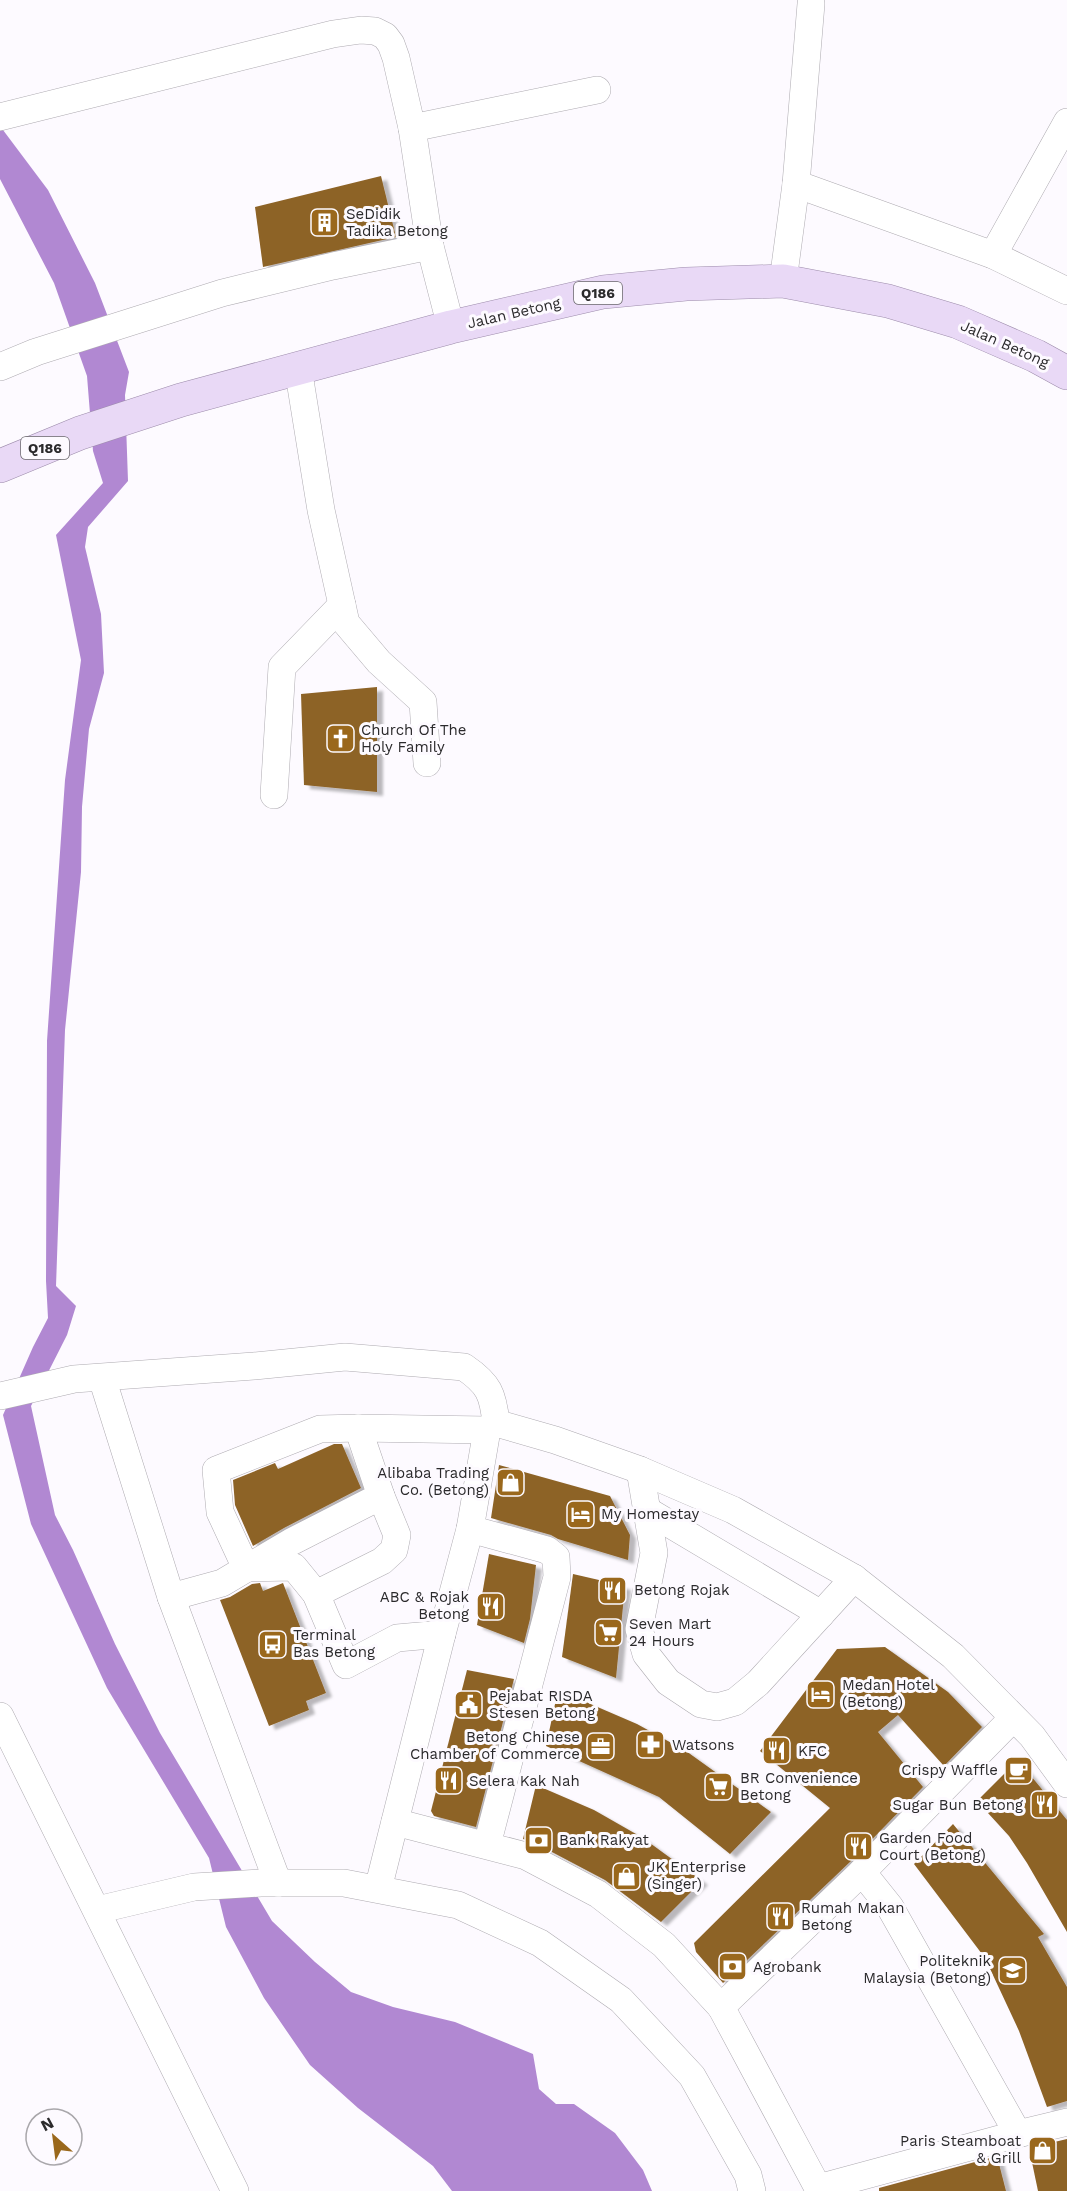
<svg xmlns="http://www.w3.org/2000/svg" width="1067" height="2191" font-family="'Work Sans',sans-serif">
  <style>
    .water { fill: #b188d2 }
    .building { fill: #8d6328; filter: url(#shadow) }
    .lines { fill: none; stroke-linecap: round; stroke-linejoin: round }
    .minor-casing { stroke: #aeabb1; stroke-width: 28 }
    .major-casing { stroke: #9d8cab; stroke-width: 34 }
    .minor { stroke: #fff; stroke-width: 27 }
    .major { stroke: #e9d9f6; stroke-width: 33 }
    .labels { text-anchor: middle; stroke-width: 6; stroke-linejoin: round; paint-order: stroke }
    .shield { fill: #fdfaff; stroke: #6a686b; stroke-width: 1.5 }
    .shield-label { font-size: 14px; font-weight: bold; fill: #2b2a2c }
    .poi-label { font-size: 15px; fill: #2b2a2c; stroke: #fdfaff; text-anchor: start }
    .street-label { font-size: 15px; fill: #2b2a2c; stroke: #fdfaff }
  </style>
  <defs>
    <filter id="shadow"><feDropShadow dx="6" dy="4" stdDeviation="1.5" flood-color="#0004"/></filter>
  </defs>
  <rect width="100%" height="100%" fill="#fdfaff"/>
  <polygon class="water" points="0,126 48,190 95,283 129,372 125,395 128,481 88,527 85,547 101,614 104,673 89,729 82,807 81,872 65,1030 56,1286 76,1306 67,1335 31,1406 55,1515 73,1550 115,1644 160,1733 272,1921 315,1962 351,1992 393,2007 455,2022 533,2054 539,2089 556,2104 574,2104 615,2133 643,2170 652,2191 452,2191 433,2166 358,2108 310,2065 264,1998 226,1927 209,1858 107,1688 31,1524 3,1415 33,1347 48,1318 46,1281 47,1041 65,780 81,660 56,535 103,483 93,451 87,376 54,283 0,179"/>
  <g class="building">
    <polygon points="381,176 396,237 263,267 255,207"/>
    <polygon points="377,687 377,792 304,785 301,694"/>
    <polygon points="334,1444 342,1444 361,1488 284,1528 253,1546 235,1505 233,1480 275,1463 278,1469"/>
    <polygon points="499,1465 610,1496 630,1535 628,1560 558,1539 551,1535 491,1518"/>
    <polygon points="489,1554 536,1565 530,1619 524,1643 477,1625"/>
    <polygon points="573,1574 625,1586 616,1678 562,1657"/>
    <polygon points="260,1583 263,1591 283,1583 326,1693 306,1701 309,1710 269,1726 220,1600 230,1597 252,1584"/>
    <polygon points="885,1647 948,1692 982,1727 944,1766 898,1715 878,1732 923,1787 851,1861 723,1983 696,1952 694,1943 830,1808 760,1751 837,1649"/>
    <polygon points="467,1670 514,1679 476,1827 434,1816 431,1811"/>
    <polygon points="558,1690 637,1724 686,1751 771,1812 730,1854 659,1797 546,1746"/>
    <polygon points="1018,1760 1067,1820 1067,1932 1027,1863 1009,1836 977,1801"/>
    <polygon points="536,1785 594,1810 643,1838 702,1881 661,1922 605,1880 533,1842 523,1839"/>
    <polygon points="953,1824 1044,1934 1038,1937 1067,1987 1067,2101 1047,2107 1019,2031 985,1958 914,1864"/>
    <polygon points="1067,2139 1067,2191 1038,2191 1029,2148"/>
    <polygon points="997,2156 1006,2191 879,2191 879,2188"/>
  </g>
  <g class="lines">
    <defs>
      <g id="minor">
        <polyline points="0,117 333,34 361,30 375,31 385,36 391,44 396,58 412,128 430,246 451,327"/>
        <polyline points="412,128 597,90"/>
        <polyline points="796,184 993,255 1067,291"/>
        <polyline points="993,255 1067,122"/>
        <polyline points="783,281 796,184 811,4"/>
        <polyline points="0,367 36,352 222,293 333,266 430,246"/>
        <polyline points="298,368 321,510 346,623 379,662 423,702 427,763"/>
        <polyline points="274,795 282,667 342,605"/>
        <polyline points="102,1378 171,1597 278,1883"/>
        <path d="M0 1396 74 1379 254 1366 345 1357 464 1367C489 1384 493 1394 496 1423L555 1440 640 1470 733 1510 854 1578 953 1656 1032 1736 1067 1784"/>
        <polyline points="640,1470 654,1553 639,1629 646,1654 668,1682 701,1704 717,1707 735,1702 758,1683 854,1578"/>
        <polyline points="648,1511 821,1614"/>
        <polyline points="470,1529 547,1550 556,1557 557,1577 487,1845"/>
        <polyline points="316,1594 382,1561 394,1550 397,1535 381,1496"/>
        <polyline points="171,1597 222,1583 291,1542 381,1496 358,1428"/>
        <polyline points="442,1634 397,1638 346,1665 316,1594 294,1567 246,1568 220,1512 216,1470 320,1429 358,1428 487,1430"/>
        <polyline points="0,1716 235,2191"/>
        <polyline points="395,1822 526,1856 598,1894 664,1945 721,2007"/>
        <polyline points="862,1872 1013,1718"/>
        <polyline points="378,1889 442,1634 470,1529 487,1430 496,1423"/>
        <polyline points="97,1910 194,1887 261,1883 344,1883 458,1905 540,1943 621,2000 692,2076 748,2175 752,2191"/>
        <polyline points="1018,2134 1067,2122"/>
        <polyline points="818,2188 721,2007 862,1872 890,1907 1018,2134 818,2188 819,2191"/>
      </g>
      <polyline id="major" points="0,466 80,433 181,400 451,327 603,292 686,284 783,281 888,301 958,322 1036,356 1067,373"/>
    </defs>
    <use href="#minor" class="minor-casing"/>
    <use href="#major" class="major-casing"/>
    <use href="#minor" class="minor"/>
    <use href="#major" class="major"/>
  </g>
  <defs>
    <symbol id="building-square" viewBox="-11 -11 22 22"><rect x="-9" y="-9" width="18" height="18" rx="4" fill="#9a681c" stroke="#fdfaff"/><path d="M-4-6H4V6H1V3H-1V6H-4ZM-2.5-4.3h1.7v1.8h-1.7ZM.8-4.3h1.7v1.8H.8ZM-2.5-1h1.7V.8h-1.7ZM.8-1h1.7V.8H.8Z" fill="#fff"/></symbol>
    <symbol id="church-square" viewBox="-11 -11 22 22"><rect x="-9" y="-9" width="18" height="18" rx="4" fill="#9a681c" stroke="#fdfaff"/><path d="M-1.2-6h2.4v3.5h3.3v2.4h-3.3V6h-2.4V-.1h-3.3v-2.4h3.3Z" fill="#fff"/></symbol>
    <symbol id="shop-square" viewBox="-11 -11 22 22"><rect x="-9" y="-9" width="18" height="18" rx="4" fill="#9a681c" stroke="#fdfaff"/><path d="M-5-2.5h2.3a2.7 3.5 0 0 1 5.4 0H5L5.5 6h-11ZM-1.5-2.5h3a1.5 2.3 0 0 0-3 0Z" fill="#fff"/></symbol>
    <symbol id="hotel-square" viewBox="-11 -11 22 22"><rect x="-9" y="-9" width="18" height="18" rx="4" fill="#9a681c" stroke="#fdfaff"/><path d="M-6-4.5h1.5V1H6V5H4.5V3h-9V5H-6ZM-4 0a1.8 1.8 0 1 1 3.6 0ZM.5 0V-2.5h3Q6-2.5 6 0Z" fill="#fff"/></symbol>
    <symbol id="restaurant-square" viewBox="-11 -11 22 22"><rect x="-9" y="-9" width="18" height="18" rx="4" fill="#9a681c" stroke="#fdfaff"/><path d="M-5-6h1v4h1v-4h1v4h1v-4h1v5L-1.5 .5V6h-2V.5L-5-1ZM5-6V6H3V1.5H1.5Q1.5-4 5-6Z" fill="#fff"/></symbol>
    <symbol id="supermarket-square" viewBox="-11 -11 22 22"><rect x="-9" y="-9" width="18" height="18" rx="4" fill="#9a681c" stroke="#fdfaff"/><path d="M-6-5.5h2.5l.6 2H6L4.5 2H-2.5L-4.4-4H-6ZM-1.5 3.2a1.3 1.3 0 1 0 .1 0ZM3 3.2a1.3 1.3 0 1 0 .1 0Z" fill="#fff"/></symbol>
    <symbol id="bus-square" viewBox="-11 -11 22 22"><rect x="-9" y="-9" width="18" height="18" rx="4" fill="#9a681c" stroke="#fdfaff"/><path d="M-5-6H5V4H4V6H2V4H-2V6H-4V4H-5ZM-3.5-4V0h7V-4ZM-3.5 1.2v1.5H-2V1.2ZM2 1.2v1.5H3.5V1.2Z" fill="#fff"/></symbol>
    <symbol id="civic-square" viewBox="-11 -11 22 22"><rect x="-9" y="-9" width="18" height="18" rx="4" fill="#9a681c" stroke="#fdfaff"/><path d="M-.6-6.5H3V-4.5H.6V-3L4-1V1h2V6H-6V1h2V-1L-.6-3ZM-1.2 2.5V6h2.4V2.5Z" fill="#fff"/></symbol>
    <symbol id="pharmacy-square" viewBox="-11 -11 22 22"><rect x="-9" y="-9" width="18" height="18" rx="4" fill="#9a681c" stroke="#fdfaff"/><path d="M-2-6h4v4h4v4h-4v4h-4v-4h-4v-4h4Z" fill="#fff"/></symbol>
    <symbol id="office-square" viewBox="-11 -11 22 22"><rect x="-9" y="-9" width="18" height="18" rx="4" fill="#9a681c" stroke="#fdfaff"/><path d="M-6-3h4V-5.5h4V-3h4V5H-6ZM-1-4.5V-3h2v-1.5ZM-6 0V1H6V0Z" fill="#fff"/></symbol>
    <symbol id="cafe-square" viewBox="-11 -11 22 22"><rect x="-9" y="-9" width="18" height="18" rx="4" fill="#9a681c" stroke="#fdfaff"/><path d="M-5.5-4.5H6V0H3Q3 3.5 0 3.5H-2.5Q-5.5 3.5-5.5 0ZM3-3.2v2h1.7v-2ZM-6 4.5H4V6H-6Z" fill="#fff"/></symbol>
    <symbol id="bank-square" viewBox="-11 -11 22 22"><rect x="-9" y="-9" width="18" height="18" rx="4" fill="#9a681c" stroke="#fdfaff"/><path d="M-6-4H6V4H-6ZM0-2.3a2.3 2.3 0 1 0 0 4.6a2.3 2.3 0 1 0 0-4.6Z" fill="#fff"/></symbol>
    <symbol id="university-square" viewBox="-11 -11 22 22"><rect x="-9" y="-9" width="18" height="18" rx="4" fill="#9a681c" stroke="#fdfaff"/><path d="M0-5L7-2L0 1L-7-2ZM-4 1L0 2.5L4 1V4Q0 6-4 4Z" fill="#fff"/></symbol>
  </defs>
  <g fill-rule="evenodd">
    <use href="#building-square" x="308" y="206" width="33" height="33"/>
    <use href="#church-square" x="324" y="722" width="33" height="33"/>
    <use href="#shop-square" x="494" y="1466" width="33" height="33"/>
    <use href="#hotel-square" x="564" y="1498" width="33" height="33"/>
    <use href="#restaurant-square" x="596" y="1574" width="33" height="33"/>
    <use href="#restaurant-square" x="474" y="1590" width="33" height="33"/>
    <use href="#supermarket-square" x="592" y="1616" width="33" height="33"/>
    <use href="#bus-square" x="256" y="1628" width="33" height="33"/>
    <use href="#hotel-square" x="804" y="1678" width="33" height="33"/>
    <use href="#civic-square" x="452" y="1688" width="33" height="33"/>
    <use href="#pharmacy-square" x="634" y="1728" width="33" height="33"/>
    <use href="#office-square" x="584" y="1730" width="33" height="33"/>
    <use href="#restaurant-square" x="760" y="1734" width="33" height="33"/>
    <use href="#cafe-square" x="1002" y="1754" width="33" height="33"/>
    <use href="#restaurant-square" x="432" y="1764" width="33" height="33"/>
    <use href="#supermarket-square" x="702" y="1770" width="33" height="33"/>
    <use href="#restaurant-square" x="1028" y="1788" width="33" height="33"/>
    <use href="#bank-square" x="522" y="1824" width="33" height="33"/>
    <use href="#restaurant-square" x="842" y="1830" width="33" height="33"/>
    <use href="#shop-square" x="610" y="1860" width="33" height="33"/>
    <use href="#restaurant-square" x="764" y="1900" width="33" height="33"/>
    <use href="#bank-square" x="716" y="1950" width="33" height="33"/>
    <use href="#university-square" x="996" y="1954" width="33" height="33"/>
    <use href="#shop-square" x="1026" y="2134" width="33" height="33"/>
  </g>
  <g class="labels">
    <g class="shield">
      <rect x="574" y="282" width="48" height="22" rx="4.5"/>
      <rect x="21" y="437" width="48" height="22" rx="4.5"/>
    </g>
    <g class="shield-label">
      <text x="598" y="298">Q186</text>
      <text x="45" y="453">Q186</text>
    </g>
    <g class="poi-label">
      <text x="346" y="219">SeDidik<tspan x="346" dy="17">Tadika Betong</tspan></text>
      <text x="361" y="735">Church Of The<tspan x="361" dy="17">Holy Family</tspan></text>
      <text x="489" y="1478" text-anchor="end">Alibaba Trading<tspan x="489" dy="17">Co. (Betong)</tspan></text>
      <text x="601" y="1519">My Homestay</text>
      <text x="634" y="1595">Betong Rojak</text>
      <text x="469" y="1602" text-anchor="end">ABC &amp; Rojak<tspan x="469" dy="17">Betong</tspan></text>
      <text x="629" y="1629">Seven Mart<tspan x="629" dy="17">24 Hours</tspan></text>
      <text x="293" y="1640">Terminal<tspan x="293" dy="17">Bas Betong</tspan></text>
      <text x="842" y="1690">Medan Hotel<tspan x="842" dy="17">(Betong)</tspan></text>
      <text x="489" y="1701">Pejabat RISDA<tspan x="489" dy="17">Stesen Betong</tspan></text>
      <text x="580" y="1742" text-anchor="end">Betong Chinese<tspan x="580" dy="17">Chamber of Commerce</tspan></text>
      <text x="672" y="1750">Watsons</text>
      <text x="798" y="1756">KFC</text>
      <text x="998" y="1775" text-anchor="end">Crispy Waffle</text>
      <text x="740" y="1783">BR Convenience<tspan x="740" dy="17">Betong</tspan></text>
      <text x="469" y="1786">Selera Kak Nah</text>
      <text x="1023" y="1810" text-anchor="end">Sugar Bun Betong</text>
      <text x="879" y="1843">Garden Food<tspan x="879" dy="17">Court (Betong)</tspan></text>
      <text x="559" y="1845">Bank Rakyat</text>
      <text x="647" y="1872">JK Enterprise<tspan x="647" dy="17">(Singer)</tspan></text>
      <text x="801" y="1913">Rumah Makan<tspan x="801" dy="17">Betong</tspan></text>
      <text x="991" y="1966" text-anchor="end">Politeknik<tspan x="991" dy="17">Malaysia (Betong)</tspan></text>
      <text x="753" y="1972">Agrobank</text>
      <text x="1021" y="2146" text-anchor="end">Paris Steamboat<tspan x="1021" dy="17">&amp; Grill</tspan></text>
    </g>
    <g class="street-label">
      <text transform="translate(514 313) rotate(-13)" y="5">Jalan Betong</text>
      <text transform="translate(1005 344) rotate(24)" y="5">Jalan Betong</text>
    </g>
  </g>
  <g transform="translate(54 2137) rotate(332)"><circle r="28" fill="#fdfaff" stroke="#a9a7ab" stroke-width="1.5"/>
  <path d="M0-4.5L10 22L0 15L-10 22Z" fill="#9a681c"/>
  <text y="-9" font-size="16" font-weight="bold" text-anchor="middle" fill="#2b2a2c">N</text>
  </g>
</svg>
